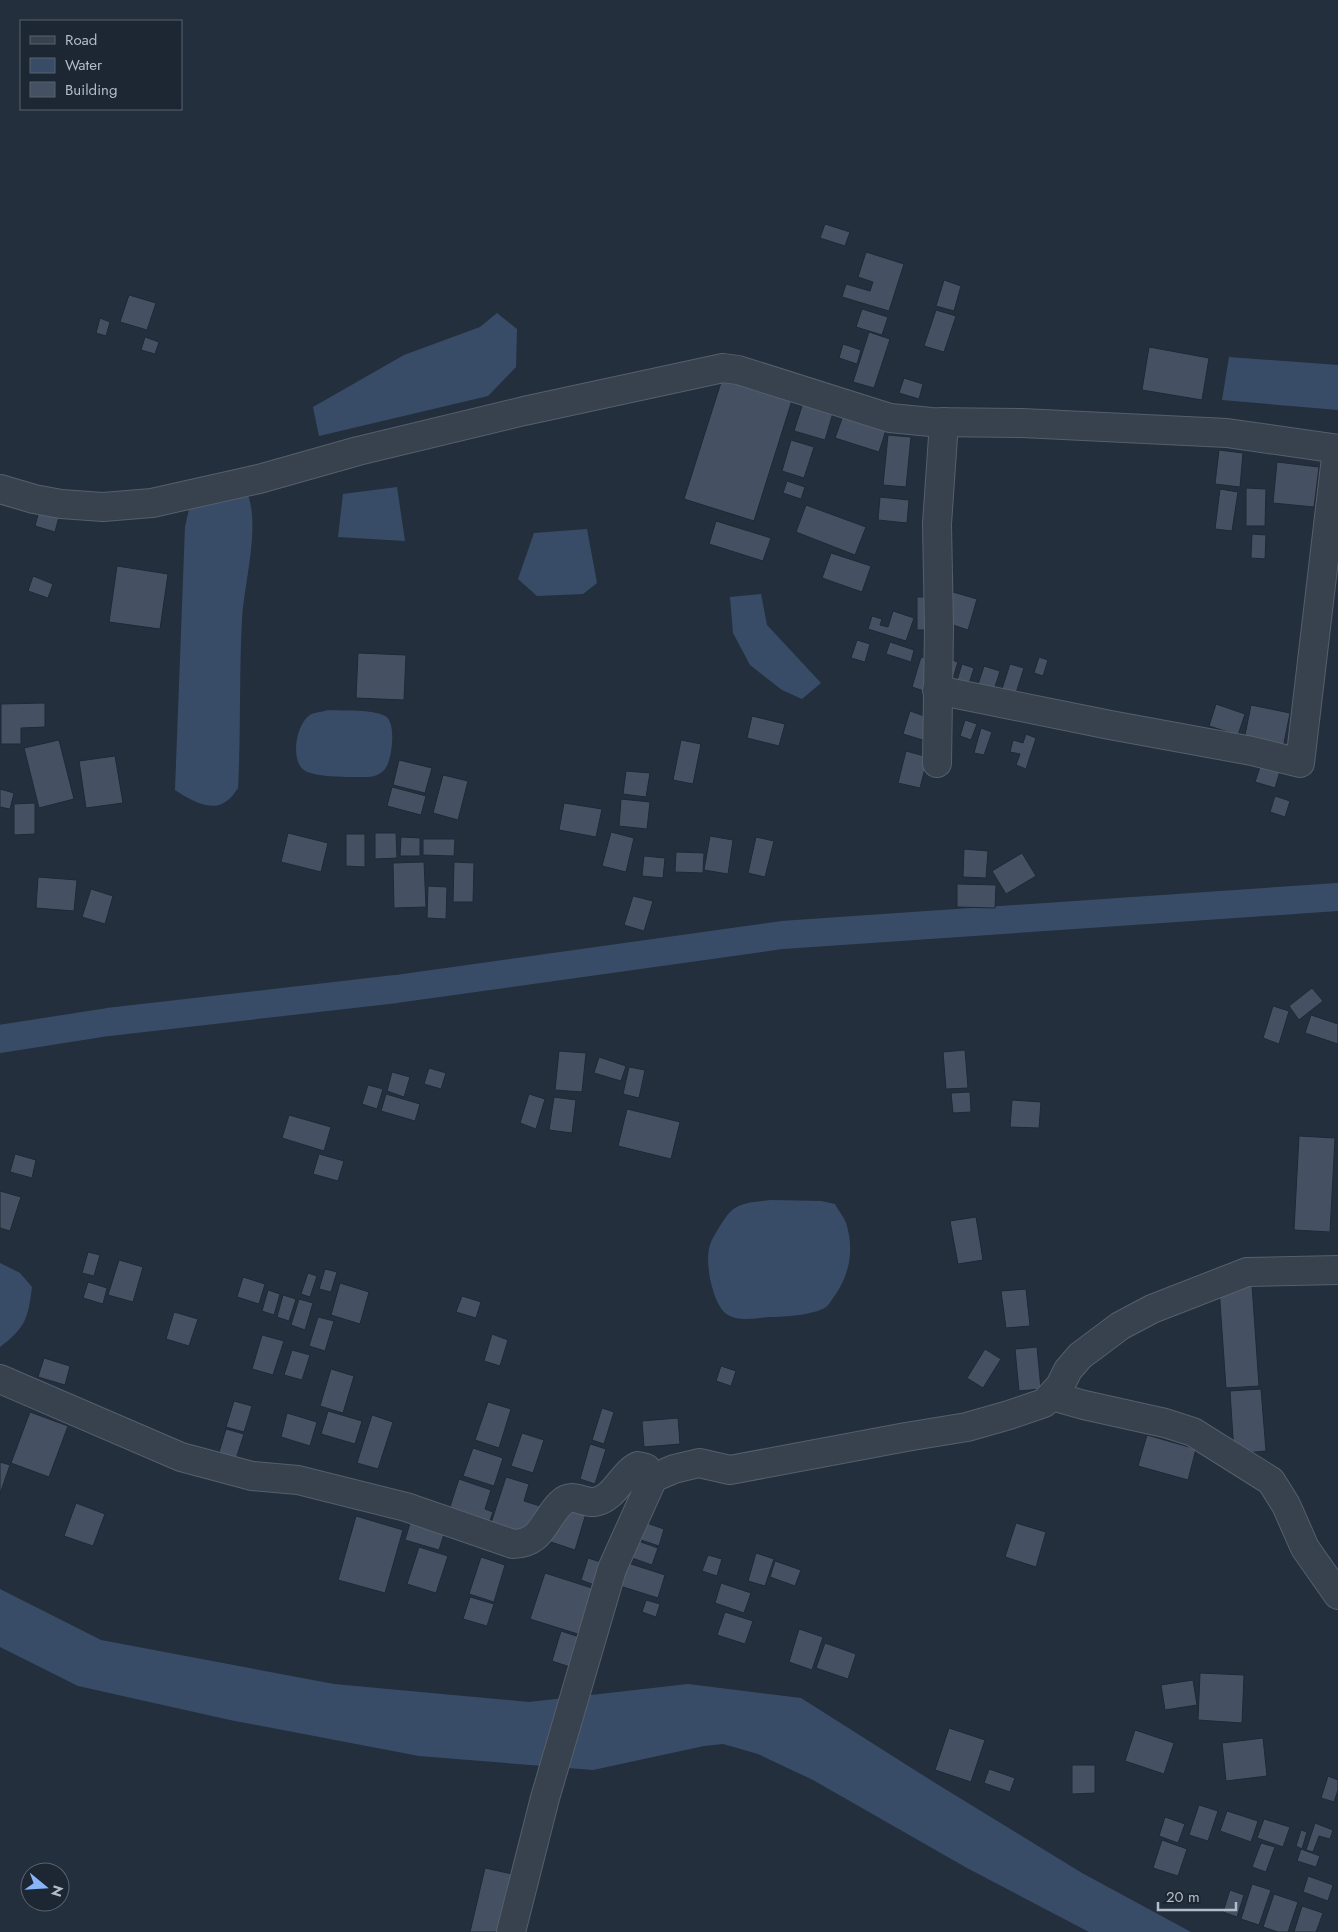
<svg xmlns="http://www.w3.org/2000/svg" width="1338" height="1932" font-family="Jost,sans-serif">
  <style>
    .water { fill: #394c67 }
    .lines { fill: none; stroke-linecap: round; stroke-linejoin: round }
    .canal { stroke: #394c67; stroke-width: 28 }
    .building { fill: #455162; stroke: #1f2835 }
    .minor-casing { stroke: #565f6c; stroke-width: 30 }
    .minor { stroke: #38414e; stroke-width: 28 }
  </style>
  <rect width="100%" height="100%" fill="#242f3e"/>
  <g class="water">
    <polygon points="497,313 517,329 516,367 488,396 319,436 313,407 404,355 480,327"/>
    <polygon points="1229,357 1338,365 1338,410 1222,400"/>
    <polygon points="397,487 405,541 338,537 343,494"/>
    <path d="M248 495C260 529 244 583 242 619 239 675 241 732 238 788 235 792 232 797 228 800 212 814 189 799 175 790L185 527 189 509 197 501Z"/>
    <polygon points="587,529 597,583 583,594 537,596 518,579 534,533"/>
    <polygon points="761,594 767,625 821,683 802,699 782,690 750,665 733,633 730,597"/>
    <path d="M328 710C343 711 372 709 385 716 397 722 392 760 385 769 381 774 374 777 368 777 354 777 315 778 304 770 290 760 296 724 310 715 314 712 323 712 328 710Z"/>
    <path d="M771 1200 821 1201 835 1204C838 1210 844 1217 846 1223 855 1250 849 1277 833 1298 831 1301 828 1306 826 1307 814 1315 784 1317 770 1317 757 1318 740 1322 728 1315 717 1308 713 1290 710 1279 708 1266 706 1250 713 1238 732 1205 733 1204 771 1200Z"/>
    <path d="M0 1263 20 1273 32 1287C28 1318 26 1327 0 1347Z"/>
    <polygon points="0,1589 101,1640 334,1684 529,1702 688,1684 801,1698 932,1781 1082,1873 1191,1932 1089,1932 967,1868 813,1780 758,1754 723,1744 704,1746 593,1770 419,1756 230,1720 78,1686 0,1647"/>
  </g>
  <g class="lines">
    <polyline class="canal" points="0,1039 108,1022 396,989 782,935 1338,897"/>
  </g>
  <g class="building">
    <polygon points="825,224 850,232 845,246 820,238"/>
    <polygon points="866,252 904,264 889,311 842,297 846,284 870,291 873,282 858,277"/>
    <polygon points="944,280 961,286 954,311 936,306"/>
    <polygon points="129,295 156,303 147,330 120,322"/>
    <polygon points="862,309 888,317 882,335 856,327"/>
    <polygon points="936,310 956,316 944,352 924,346"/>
    <polygon points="100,318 110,322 106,336 96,333"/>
    <polygon points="869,332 890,339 874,388 853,382"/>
    <polygon points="145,337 159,342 155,354 141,350"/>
    <polygon points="843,344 861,350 857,364 839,358"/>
    <polygon points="1149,347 1209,358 1202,400 1142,390"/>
    <polygon points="724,373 794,394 754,521 684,499"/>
    <polygon points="904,378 923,384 919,399 899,393"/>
    <polygon points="803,403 833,413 825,440 794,431"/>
    <polygon points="844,413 887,427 879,452 835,438"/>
    <polygon points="888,435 911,437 906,487 883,485"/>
    <polygon points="791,440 814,447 804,478 782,471"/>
    <polygon points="1219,450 1243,453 1240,487 1215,484"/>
    <polygon points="1277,462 1319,467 1314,507 1273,503"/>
    <polygon points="787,481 805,487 801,499 783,493"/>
    <polygon points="1246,488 1266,489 1265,526 1246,526"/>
    <polygon points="1220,489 1238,492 1232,531 1215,529"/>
    <polygon points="880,497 909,500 907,523 878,520"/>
    <polygon points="806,505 866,527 855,555 796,532"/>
    <polygon points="40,507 60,513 55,532 35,526"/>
    <polygon points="716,521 771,538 763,561 709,544"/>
    <polygon points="1252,534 1266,535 1265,559 1251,558"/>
    <polygon points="831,553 871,566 862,592 822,578"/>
    <polygon points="117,566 168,574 160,629 109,622"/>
    <polygon points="33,576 53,584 48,598 28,591"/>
    <polygon points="953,592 977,599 968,630 944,622"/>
    <polygon points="917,597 935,597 934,630 917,630"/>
    <polygon points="893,611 914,618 906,641 868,629 872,616 882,619 880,625 888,627"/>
    <polygon points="857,640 870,644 865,662 851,658"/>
    <polygon points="890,642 914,650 911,662 886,654"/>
    <polygon points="358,653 406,655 404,700 356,698"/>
    <polygon points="921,657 936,662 927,692 912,687"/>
    <polygon points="1039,657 1048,660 1043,676 1034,673"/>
    <polygon points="949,659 958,662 950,688"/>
    <polygon points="962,664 974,668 967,690 955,687"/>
    <polygon points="1010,664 1024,668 1014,699 1000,695"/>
    <polygon points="984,666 1000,671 992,696 976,691"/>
    <polygon points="45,703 45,727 21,728 21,744 1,744 1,704"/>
    <polygon points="1216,704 1245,714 1238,735 1209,726"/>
    <polygon points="1251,705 1290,713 1282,753 1243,745"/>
    <polygon points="910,711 933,719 926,741 903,734"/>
    <polygon points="752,716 785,724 779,746 747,738"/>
    <polygon points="965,720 977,724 971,740 960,736"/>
    <polygon points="981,728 992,732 984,755 974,753"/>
    <polygon points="1026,734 1036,738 1026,769 1016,765 1020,754 1010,752 1013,740 1023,743"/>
    <polygon points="59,740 74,799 39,808 24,748"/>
    <polygon points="681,740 701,744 693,784 673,780"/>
    <polygon points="906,751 928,757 920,788 898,783"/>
    <polygon points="115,756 123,803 86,808 79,761"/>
    <polygon points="1263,758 1282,764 1275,788 1255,782"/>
    <polygon points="399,760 432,768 425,793 393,785"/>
    <polygon points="626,771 650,773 646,797 623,794"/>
    <polygon points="443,775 468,781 458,820 433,813"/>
    <polygon points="392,787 426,796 421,815 387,806"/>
    <polygon points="0,789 14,793 10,809 0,807"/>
    <polygon points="1275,796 1290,801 1285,817 1270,812"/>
    <polygon points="621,799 650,802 647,829 619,826"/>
    <polygon points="35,803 35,834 14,835 14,804"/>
    <polygon points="564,803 602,809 596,837 559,830"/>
    <polygon points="611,832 634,838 626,872 602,866"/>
    <polygon points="288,833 328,843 321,872 281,862"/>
    <polygon points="375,833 396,833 397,858 375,859"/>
    <polygon points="346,834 365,834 365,867 346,866"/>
    <polygon points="710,836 733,840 728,874 704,870"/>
    <polygon points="401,837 420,838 420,856 400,856"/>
    <polygon points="756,837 774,841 765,877 748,873"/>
    <polygon points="423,839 455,839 454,856 423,855"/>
    <polygon points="964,849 988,851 986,878 963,877"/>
    <polygon points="676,852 704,853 703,873 675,872"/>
    <polygon points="1022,853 1036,876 1006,894 992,871"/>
    <polygon points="644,856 665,858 663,878 642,876"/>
    <polygon points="424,862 426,907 394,908 393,863"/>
    <polygon points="454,862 474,863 473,902 453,902"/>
    <polygon points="38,877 77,880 74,911 36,908"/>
    <polygon points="957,884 996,885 995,908 957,907"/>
    <polygon points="428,886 447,887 446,919 427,918"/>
    <polygon points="91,889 113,896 105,924 82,917"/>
    <polygon points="633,896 653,901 644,931 624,925"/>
    <polygon points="1312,988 1323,1001 1299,1020 1289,1006"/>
    <polygon points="1273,1006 1289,1011 1279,1044 1263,1038"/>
    <polygon points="1311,1015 1338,1024 1338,1044 1305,1033"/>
    <polygon points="965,1050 968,1088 946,1089 943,1052"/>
    <polygon points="559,1051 586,1053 582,1092 555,1090"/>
    <polygon points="599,1057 626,1066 621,1081 594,1073"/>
    <polygon points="629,1067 645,1070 639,1098 623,1094"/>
    <polygon points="429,1068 446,1073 441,1089 424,1084"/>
    <polygon points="392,1072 410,1077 404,1097 387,1091"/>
    <polygon points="368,1085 383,1089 377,1109 362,1104"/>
    <polygon points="970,1092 971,1112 953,1113 951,1093"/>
    <polygon points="386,1094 420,1104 415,1121 381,1111"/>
    <polygon points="529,1094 545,1099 536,1129 520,1123"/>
    <polygon points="554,1097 576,1100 572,1133 549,1130"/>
    <polygon points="1012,1100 1041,1102 1039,1128 1010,1127"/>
    <polygon points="627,1109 680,1122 671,1159 618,1146"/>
    <polygon points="289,1115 331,1127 324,1151 282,1138"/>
    <polygon points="1299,1136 1335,1138 1330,1232 1294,1230"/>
    <polygon points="15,1154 36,1160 32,1178 10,1172"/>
    <polygon points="319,1154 344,1161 338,1181 313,1174"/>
    <polygon points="0,1191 21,1197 10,1231 0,1228"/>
    <polygon points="976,1217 983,1260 958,1264 950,1221"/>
    <polygon points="88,1252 100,1255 94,1276 82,1273"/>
    <polygon points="119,1260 143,1267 133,1302 108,1295"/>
    <polygon points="325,1269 337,1272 331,1292 319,1289"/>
    <polygon points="308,1273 317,1276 310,1297 301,1294"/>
    <polygon points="243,1277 265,1284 259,1304 237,1297"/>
    <polygon points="88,1282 107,1288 103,1304 83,1298"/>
    <polygon points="340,1283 369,1292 360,1324 331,1315"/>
    <polygon points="1252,1285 1259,1386 1226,1388 1219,1288"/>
    <polygon points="1026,1289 1030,1326 1006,1328 1001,1291"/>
    <polygon points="268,1290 280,1294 274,1315 262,1311"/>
    <polygon points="283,1295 296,1299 289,1321 277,1317"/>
    <polygon points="462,1296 481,1302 476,1318 456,1312"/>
    <polygon points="299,1299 313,1303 305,1330 291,1325"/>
    <polygon points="174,1312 198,1319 189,1346 166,1339"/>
    <polygon points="318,1317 334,1321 325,1351 309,1346"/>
    <polygon points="492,1334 508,1340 500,1366 484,1361"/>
    <polygon points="262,1335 284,1341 273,1375 252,1369"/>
    <polygon points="1037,1347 1041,1389 1019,1391 1015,1349"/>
    <polygon points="985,1349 1001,1359 983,1388 967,1378"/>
    <polygon points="292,1350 310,1355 302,1380 284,1375"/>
    <polygon points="44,1358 70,1366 65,1385 38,1377"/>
    <polygon points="721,1366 736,1371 731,1386 716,1381"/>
    <polygon points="331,1369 354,1376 343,1413 320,1406"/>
    <polygon points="1261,1389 1266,1451 1234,1454 1230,1391"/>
    <polygon points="234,1401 252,1406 244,1432 226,1427"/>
    <polygon points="488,1402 511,1409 499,1448 475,1440"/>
    <polygon points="602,1408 614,1412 604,1444 592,1440"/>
    <polygon points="328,1411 362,1421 355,1444 321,1434"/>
    <polygon points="30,1412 68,1426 49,1477 11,1463"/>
    <polygon points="287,1413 317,1422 310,1446 281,1437"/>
    <polygon points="372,1415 393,1422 378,1469 357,1463"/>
    <polygon points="678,1418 680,1444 644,1447 642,1421"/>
    <polygon points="226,1429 244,1434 234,1465 217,1459"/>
    <polygon points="522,1433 544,1440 533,1473 511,1466"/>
    <polygon points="1147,1435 1196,1449 1188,1480 1138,1466"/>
    <polygon points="590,1444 606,1449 595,1484 580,1479"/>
    <polygon points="473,1448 503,1458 494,1486 463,1476"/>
    <polygon points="0,1462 10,1465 0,1494"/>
    <polygon points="506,1477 529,1484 524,1501 540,1506 530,1539 490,1526"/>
    <polygon points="459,1479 491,1490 485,1509 493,1512 486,1532 446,1519"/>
    <polygon points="76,1503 105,1514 93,1546 64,1536"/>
    <polygon points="569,1504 587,1510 575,1550 545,1540"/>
    <polygon points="356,1516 403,1530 385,1593 338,1580"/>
    <polygon points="411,1520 445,1531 439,1550 405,1540"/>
    <polygon points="644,1522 664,1529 659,1546 638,1539"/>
    <polygon points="1016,1523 1046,1532 1036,1567 1005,1557"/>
    <polygon points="638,1541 658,1548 652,1565 632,1558"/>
    <polygon points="419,1547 448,1556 436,1593 407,1584"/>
    <polygon points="756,1553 774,1559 765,1586 748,1581"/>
    <polygon points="708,1555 722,1559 717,1576 702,1571"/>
    <polygon points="481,1557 505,1565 494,1602 469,1594"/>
    <polygon points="588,1558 610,1565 602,1588 581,1580"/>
    <polygon points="775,1561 801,1570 795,1586 770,1577"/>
    <polygon points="628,1563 665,1575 658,1598 620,1586"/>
    <polygon points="545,1573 595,1589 581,1635 530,1619"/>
    <polygon points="721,1583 751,1593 744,1613 715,1603"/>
    <polygon points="470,1597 494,1604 487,1626 463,1619"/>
    <polygon points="646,1600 660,1604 656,1617 642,1612"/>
    <polygon points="725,1612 753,1621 745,1644 717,1635"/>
    <polygon points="799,1629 823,1637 812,1670 789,1662"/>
    <polygon points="561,1631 579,1637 570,1667 552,1661"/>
    <polygon points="825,1643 856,1654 848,1679 816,1668"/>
    <polygon points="1200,1673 1244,1675 1242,1723 1198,1720"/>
    <polygon points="1193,1680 1197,1705 1165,1710 1161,1685"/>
    <polygon points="949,1728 985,1740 971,1782 935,1770"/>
    <polygon points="1135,1730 1174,1743 1164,1774 1125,1761"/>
    <polygon points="1263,1738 1267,1776 1226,1781 1222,1743"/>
    <polygon points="1072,1765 1095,1765 1095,1793 1072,1794"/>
    <polygon points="989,1769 1015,1778 1010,1792 984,1783"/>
    <polygon points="1328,1776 1338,1780 1338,1790 1334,1802 1321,1798"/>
    <polygon points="1199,1805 1218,1811 1208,1841 1189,1835"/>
    <polygon points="1227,1811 1258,1821 1251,1842 1220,1831"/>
    <polygon points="1165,1817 1185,1824 1178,1843 1159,1836"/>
    <polygon points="1264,1819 1290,1827 1283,1847 1257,1838"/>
    <polygon points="1315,1823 1333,1830 1330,1839 1319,1836 1313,1852 1306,1850"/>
    <polygon points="1301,1830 1307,1832 1302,1849 1296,1846"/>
    <polygon points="1162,1840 1187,1849 1178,1876 1153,1868"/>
    <polygon points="1261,1843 1275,1847 1266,1872 1252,1867"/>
    <polygon points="1301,1849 1320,1856 1316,1867 1297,1861"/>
    <polygon points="485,1868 512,1874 498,1932 470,1932"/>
    <polygon points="1308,1876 1333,1885 1328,1901 1303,1892"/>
    <polygon points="1252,1884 1271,1890 1259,1925 1241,1919"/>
    <polygon points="1230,1890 1244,1895 1237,1917 1223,1912"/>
    <polygon points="1274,1894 1298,1902 1288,1932 1278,1932 1263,1927"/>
    <polygon points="1302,1906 1323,1913 1316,1932 1294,1932"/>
  </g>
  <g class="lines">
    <defs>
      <g id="minor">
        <polyline points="0,489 34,499 61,504 103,507 152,503 259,479 358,451 524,411 723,368 738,370 890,418 931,422 1022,423 1227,433 1338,449"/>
        <polyline points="937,690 1110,725 1252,751 1300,763 1337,449"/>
        <polyline points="937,763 939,628 937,524 944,422"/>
        <path d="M0 1379 181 1457 252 1476 298 1480 406 1507 513 1544C542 1544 544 1519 561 1503 572 1492 583 1503 594 1502 614 1500 622 1473 638 1466L646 1468 653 1478 674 1469 699 1463 730 1470 906 1437 967 1427 1009 1415 1044 1403 1060 1386 1068 1370 1080 1356 1120 1326 1152 1309 1247 1272 1338 1270"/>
        <polyline points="1052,1396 1084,1405 1165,1423 1193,1432 1271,1481 1286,1505 1305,1548 1338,1595"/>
        <polyline points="511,1932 545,1798 612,1569 653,1478"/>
      </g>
    </defs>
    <use href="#minor" class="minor-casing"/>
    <use href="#minor" class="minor"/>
  </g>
  <rect x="20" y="20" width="162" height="90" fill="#1d2633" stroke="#59626f"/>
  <rect x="30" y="36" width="25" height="8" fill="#38414e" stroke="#59626f"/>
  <text x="65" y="45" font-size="15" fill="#b4bcc9">Road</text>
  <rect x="30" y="58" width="25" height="15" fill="#394c67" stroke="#59626f"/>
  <text x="65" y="70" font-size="15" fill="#b4bcc9">Water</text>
  <rect x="30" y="82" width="25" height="15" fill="#455162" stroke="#59626f"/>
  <text x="65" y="95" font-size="15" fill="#b4bcc9">Building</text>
  <g transform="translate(45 1887) rotate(108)"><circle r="24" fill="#1d2633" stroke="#59626f"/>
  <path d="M0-4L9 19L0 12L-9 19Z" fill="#8ab4f8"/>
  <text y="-8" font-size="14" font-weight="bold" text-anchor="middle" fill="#b4bcc9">N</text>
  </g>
  <path d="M1158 1902v8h78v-8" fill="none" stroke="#b4bcc9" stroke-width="2.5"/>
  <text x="1166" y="1902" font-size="15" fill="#b4bcc9" stroke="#1d2633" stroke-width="4" paint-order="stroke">20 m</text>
</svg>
